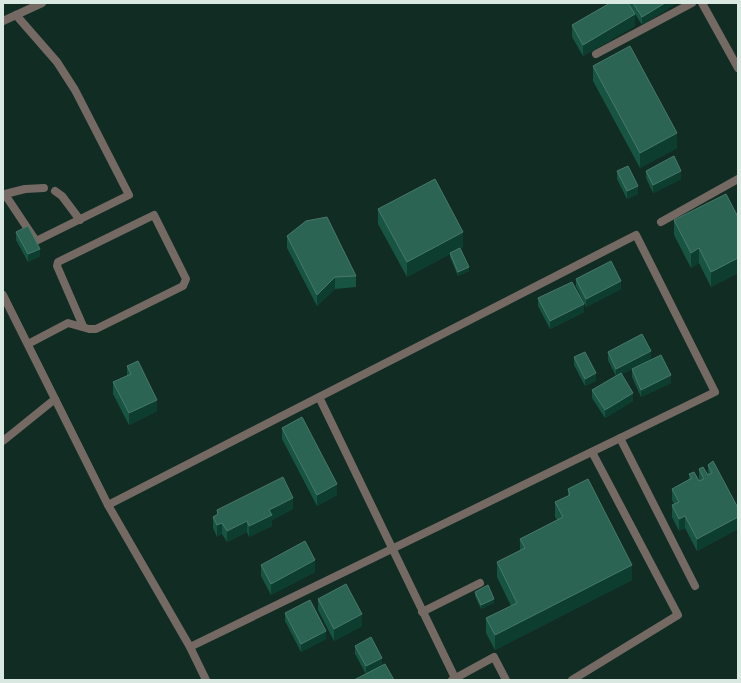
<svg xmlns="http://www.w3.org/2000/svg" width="741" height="683" font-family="'Fira Sans',sans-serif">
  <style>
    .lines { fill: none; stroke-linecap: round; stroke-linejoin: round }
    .lane { stroke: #756964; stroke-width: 8 }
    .street { stroke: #756964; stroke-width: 8 }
    .wall { fill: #185442 }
    .shaded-wall { fill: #0c3d2e }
    .building { fill: #2c6453; stroke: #47796a }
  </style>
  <rect width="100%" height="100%" fill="#112c22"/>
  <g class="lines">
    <g class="lane">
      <polyline points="702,3 738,68"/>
      <polyline points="596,54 692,3"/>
      <polyline points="55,191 62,196 80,220"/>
      <polyline points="3,194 8,199 36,241 129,195 75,90 57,62 16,15"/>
      <polyline points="5,194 25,189 44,188"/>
      <polyline points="661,222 738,179"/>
      <polyline points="28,344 68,323 89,329 96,329 183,286 186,279 154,215 58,262 57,266 83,326"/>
      <polyline points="319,397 456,680"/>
      <polyline points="620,438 695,586"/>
      <polyline points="3,441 55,399"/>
      <polyline points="108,505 636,235 715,392 190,647"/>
      <polyline points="422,612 480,583"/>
      <polyline points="452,680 494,657 506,680"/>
      <polyline points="572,680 678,615 592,452"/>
    </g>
    <g class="street">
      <polyline points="3,21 42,3"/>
      <polyline points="3,295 108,505 190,647 206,680"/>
    </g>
  </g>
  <g class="wall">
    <polygon points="630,3 677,3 642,25 630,6"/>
    <polygon points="572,25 635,26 583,56 572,37"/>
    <polygon points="593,66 677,148 640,168 593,81"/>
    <polygon points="617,171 638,194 627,199 617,179"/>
    <polygon points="646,171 681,179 653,193 646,178"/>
    <polygon points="378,209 463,247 455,251 469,271 458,276 450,257 450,254 407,277 378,224"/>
    <polygon points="738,217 738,273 711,287 699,263 691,268 674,235 674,220"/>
    <polygon points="16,232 40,256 28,262 16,240"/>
    <polygon points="287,236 356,276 356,287 335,289 317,306 287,248"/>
    <polygon points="576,279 621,289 586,307 576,286"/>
    <polygon points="538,298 584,312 550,329 538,306"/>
    <polygon points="608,352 651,359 622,374 633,401 605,418 592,398 592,390 616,376 608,360"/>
    <polygon points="574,357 596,381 585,386 574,365"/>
    <polygon points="127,366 157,411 129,425 113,394 113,382 127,376"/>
    <polygon points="632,369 671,383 641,397 632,377"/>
    <polygon points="282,428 337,495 317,506 282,439"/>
    <polygon points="708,465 738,508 738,529 697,551 685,528 679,531 672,517 672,505 674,504 672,500 672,489 689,479 689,474 699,481 699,469 708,475"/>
    <polygon points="568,489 632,580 495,650 486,633 486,618 511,606 497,577 497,562 520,550 520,539 557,520 555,517 555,502 568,496"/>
    <polygon points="293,509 272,520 272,526 249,537 247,532 227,542 222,534 217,537 213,528 213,517 217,515 217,510"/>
    <polygon points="261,565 315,572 271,595 261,576"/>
    <polygon points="475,592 494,603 481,609 475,596"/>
    <polygon points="318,599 362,626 334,641 318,610"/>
    <polygon points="285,613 326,639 301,652 285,621"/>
    <polygon points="355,646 382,665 366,674 355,654"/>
  </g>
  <g class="shaded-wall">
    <polygon points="665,3 677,3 642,25 642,17"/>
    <polygon points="635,14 635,26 583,56 583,45"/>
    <polygon points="677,133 677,148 640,168 640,153"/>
    <polygon points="681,171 681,179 653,193 653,185"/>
    <polygon points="638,186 638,194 627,199 627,191"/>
    <polygon points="463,232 463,247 407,277 407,262"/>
    <polygon points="699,248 699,263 691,268 691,253"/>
    <polygon points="40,249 40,256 28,262 28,254"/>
    <polygon points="738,258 738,273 711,287 711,272"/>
    <polygon points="469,267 469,271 458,276 458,272"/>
    <polygon points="335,277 335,289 317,306 317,295"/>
    <polygon points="621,281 621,289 586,307 586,299"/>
    <polygon points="584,304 584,312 550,329 550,321"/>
    <polygon points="651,351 651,359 616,377 616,369"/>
    <polygon points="596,373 596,381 585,386 585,379"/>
    <polygon points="671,375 671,383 641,397 641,390"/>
    <polygon points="633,393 633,401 605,418 605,410"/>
    <polygon points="157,400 157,411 129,425 129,413"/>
    <polygon points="337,484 337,495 317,506 317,495"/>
    <polygon points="293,498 293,509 272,520 272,526 249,537 249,526 269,510"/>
    <polygon points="685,516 685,528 679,531 679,519"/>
    <polygon points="738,517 738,529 697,551 697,539"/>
    <polygon points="247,521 247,532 227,542 227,531"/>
    <polygon points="222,523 222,534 217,537 217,525"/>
    <polygon points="315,560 315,572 271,595 271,584"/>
    <polygon points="632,565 632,580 495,650 495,635"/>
    <polygon points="494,599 494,603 481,609 481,605"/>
    <polygon points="362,614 362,626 334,641 334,629"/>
    <polygon points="326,631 326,639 301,652 301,644"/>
    <polygon points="382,658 382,665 366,674 366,666"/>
  </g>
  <g class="building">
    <polygon points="610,3 628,3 635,14 583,45 572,25"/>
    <polygon points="633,3 665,3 642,17"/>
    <polygon points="630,46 677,133 640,153 593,66"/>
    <polygon points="674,156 681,171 653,185 646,171"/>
    <polygon points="628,166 638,186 627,191 617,171"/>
    <polygon points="435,179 463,232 407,262 378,209"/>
    <polygon points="726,194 738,217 738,258 711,272 699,248 691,253 674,220"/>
    <polygon points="327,217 356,276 335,277 317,295 287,236 306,221"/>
    <polygon points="28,226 40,249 28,254 16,232"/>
    <polygon points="460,248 469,267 458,272 450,253"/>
    <polygon points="611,261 621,281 586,299 576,279"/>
    <polygon points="572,282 584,304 550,321 538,298"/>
    <polygon points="642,334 651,351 616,369 608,352"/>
    <polygon points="585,352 596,373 585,379 574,357"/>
    <polygon points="661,355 671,375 641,390 632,369"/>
    <polygon points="138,361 157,400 129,413 113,382 131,374 127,366"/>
    <polygon points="621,373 633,393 605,410 592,390"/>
    <polygon points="302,417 337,484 317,495 282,428"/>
    <polygon points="713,461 738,508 738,517 697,539 685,516 679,519 672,505 679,502 672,489 692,478 689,474 694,472 699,481 704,479 699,469 703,467 708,475 712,473 708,465"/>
    <polygon points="283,477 293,498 269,510 272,515 249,526 247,521 227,531 222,523 217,525 213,517 218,514 217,510"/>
    <polygon points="588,479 632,565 495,635 486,618 517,603 497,562 525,548 520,539 563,517 555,502 570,495 568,489"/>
    <polygon points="305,541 315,560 271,584 261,565"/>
    <polygon points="346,584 362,614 334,629 318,599"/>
    <polygon points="488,585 494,599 481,605 475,592"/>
    <polygon points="310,600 326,631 301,644 285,613"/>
    <polygon points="371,637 382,658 366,666 355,646"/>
    <polygon points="385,664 394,680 354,680"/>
  </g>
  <rect width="741" height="683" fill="none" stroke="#d9e9e2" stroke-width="8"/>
</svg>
